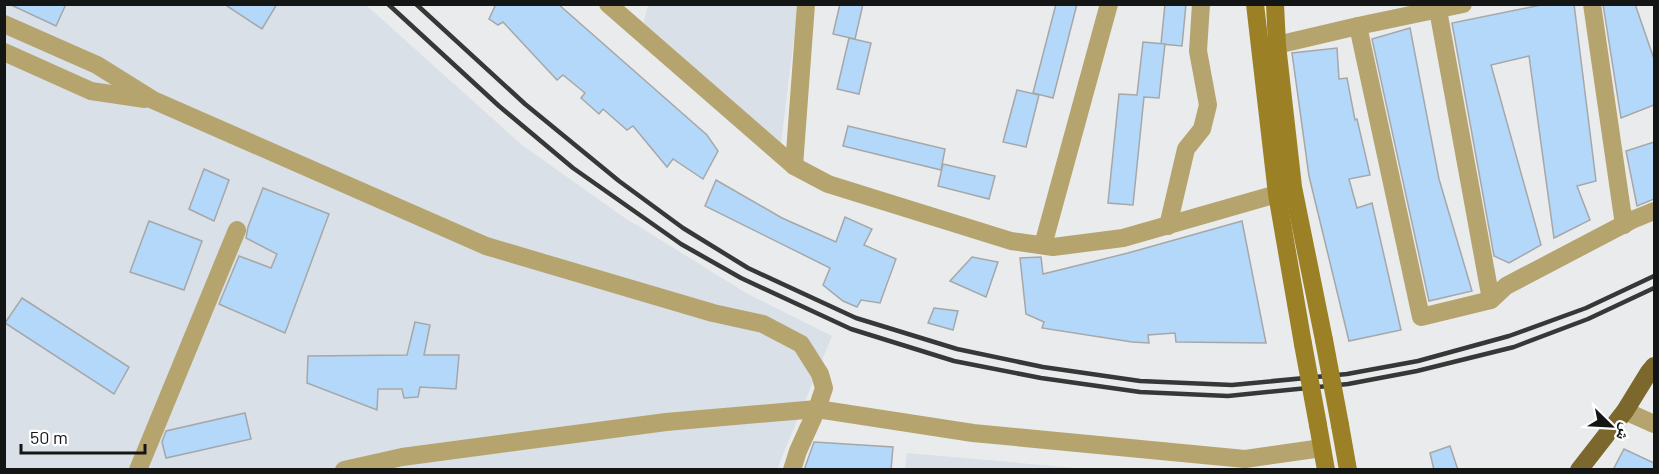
<svg xmlns="http://www.w3.org/2000/svg" width="1659" height="474" font-family="Barlow,'Noto Naskh Arabic',sans-serif">
  <style>
    .built { fill: #d9e0e7 }
    .building { fill: #b3d8fa; stroke: #a6a7a8; stroke-width: 1.5 }
    .lines { fill: none; stroke-linecap: round; stroke-linejoin: round }
    .minor { stroke: #b6a46f; stroke-width: 18 }
    .tertiary { stroke: #b6a46f; stroke-width: 18 }
    .secondary { stroke: #9b8025; stroke-width: 18 }
    .primary { stroke: #7c682c; stroke-width: 18 }
    .rail { stroke: #363737; stroke-width: 4.5 }
    .secondary-bridge { stroke: #9b8025; stroke-width: 18 }
  </style>
  <rect width="100%" height="100%" fill="#eaebec"/>
  <g class="built">
    <polygon points="5,5 366,5 522,145 622,216 746,293 832,336 777,469 5,469"/>
    <polygon points="648,5 798,5 781,143 643,25"/>
    <polygon points="907,453 1087,469 905,469"/>
  </g>
  <g class="building">
    <polygon points="9,4 66,4 56,26"/>
    <polygon points="224,4 277,4 262,29"/>
    <polygon points="496,4 558,4 707,135 718,151 703,179 673,159 667,167 633,126 627,130 603,109 599,114 581,98 585,93 563,75 557,80 503,22 498,25 489,19"/>
    <polygon points="840,4 863,4 855,39 833,34"/>
    <polygon points="1056,4 1077,4 1053,98 1033,93"/>
    <polygon points="1165,4 1186,4 1182,46 1161,44"/>
    <polygon points="1546,4 1574,4 1596,181 1577,186 1590,220 1554,238 1529,56 1491,65 1541,245 1509,263 1494,256 1452,23"/>
    <polygon points="1603,4 1635,4 1654,59 1654,105 1621,118"/>
    <polygon points="1410,28 1439,179 1472,291 1429,301 1372,39"/>
    <polygon points="849,38 871,43 859,94 837,89"/>
    <polygon points="1143,42 1165,44 1159,98 1144,97 1133,205 1108,203 1119,94 1137,95"/>
    <polygon points="1337,48 1339,79 1347,78 1355,120 1357,119 1370,175 1349,179 1357,208 1372,203 1401,330 1349,341 1309,176 1292,53"/>
    <polygon points="1017,90 1039,95 1026,147 1003,142"/>
    <polygon points="848,126 945,149 941,170 843,146"/>
    <polygon points="1654,142 1654,199 1637,206 1626,151"/>
    <polygon points="943,164 995,176 989,199 938,186"/>
    <polygon points="204,169 229,180 214,221 189,209"/>
    <polygon points="716,180 782,218 836,242 845,217 872,229 864,245 896,259 880,303 861,300 857,307 843,301 823,285 830,268 705,206"/>
    <polygon points="263,188 329,214 285,333 219,304 239,256 271,268 277,254 246,238 248,227"/>
    <polygon points="149,221 202,241 184,290 130,272"/>
    <polygon points="1242,221 1266,343 1176,342 1175,333 1148,335 1149,343 1132,342 1042,328 1044,322 1026,314 1020,258 1041,257 1043,274 1128,253"/>
    <polygon points="972,257 998,262 986,297 950,281"/>
    <polygon points="22,298 129,367 114,394 5,323"/>
    <polygon points="934,308 958,311 953,330 928,323"/>
    <polygon points="415,322 430,325 424,355 459,355 456,389 420,387 418,397 404,398 402,389 378,389 377,410 307,383 308,356 407,355"/>
    <polygon points="245,413 251,439 166,458 162,442 166,431"/>
    <polygon points="814,442 893,447 891,470 804,470"/>
    <polygon points="1450,446 1458,470 1434,470 1430,453"/>
    <polygon points="1624,449 1654,463 1654,470 1613,470"/>
  </g>
  <g class="lines">
    <g class="minor">
      <polyline points="608,4 794,166 828,184 1011,241 1053,247 1123,238 1277,194 1289,189"/>
      <polyline points="1592,4 1624,225"/>
      <polyline points="1438,10 1491,300"/>
      <polyline points="4,24 97,65 153,100 486,246 713,313 763,324 801,344 820,374 824,388 817,409 798,451 792,470"/>
      <polyline points="1358,26 1421,317 1491,300 1506,286 1632,220 1654,211"/>
      <polyline points="4,52 91,91 145,99"/>
      <polyline points="794,166 806,4"/>
      <polyline points="1168,226 1186,149 1202,129 1208,105 1198,51 1201,4"/>
      <polyline points="1043,245 1109,4"/>
      <polyline points="1625,411 1654,424"/>
      <polyline points="138,470 237,230"/>
      <polyline points="344,470 402,457 666,422 817,409 973,433 1245,459 1322,448"/>
    </g>
    <polyline class="tertiary" points="1277,45 1358,26 1463,4"/>
    <g class="secondary">
      <polyline points="1255,4 1277,194 1303,344"/>
      <polyline points="1275,4 1277,45 1293,187 1324,340"/>
      <polyline points="1318,425 1326,470"/>
      <polyline points="1340,425 1348,470"/>
    </g>
    <polyline class="primary" points="1579,470 1625,411 1649,372 1654,366"/>
    <g class="rail">
      <polyline points="388,4 499,106 573,168 681,244 741,278 851,329 954,361 1041,378 1140,392 1228,396 1348,384 1417,371 1514,347 1588,319 1654,288"/>
      <polyline points="416,4 525,104 619,181 683,228 748,268 856,318 957,349 1043,367 1140,381 1232,385 1347,374 1418,361 1509,336 1586,308 1654,276"/>
    </g>
    <g class="secondary-bridge">
      <polyline points="1324,340 1340,425"/>
      <polyline points="1303,344 1318,425"/>
    </g>
  </g>
  <rect width="1659" height="474" fill="none" stroke="#141515" stroke-width="12"/>
  <g transform="translate(1611 426) rotate(114)" stroke="#ffffff" stroke-width="4.5" paint-order="stroke">
  <path d="M0-4.5L10 22L0 15L-10 22Z" fill="#141515"/>
  <text y="-9" font-size="16" font-weight="bold" text-anchor="middle" fill="#141515">ش</text>
  </g>
  <path d="M21 444v9h124v-9" fill="none" stroke="#141515" stroke-width="3"/>
  <text x="30" y="444" font-size="18" fill="#141515" stroke="#ffffff" stroke-width="4.5" paint-order="stroke">50 m</text>
</svg>
